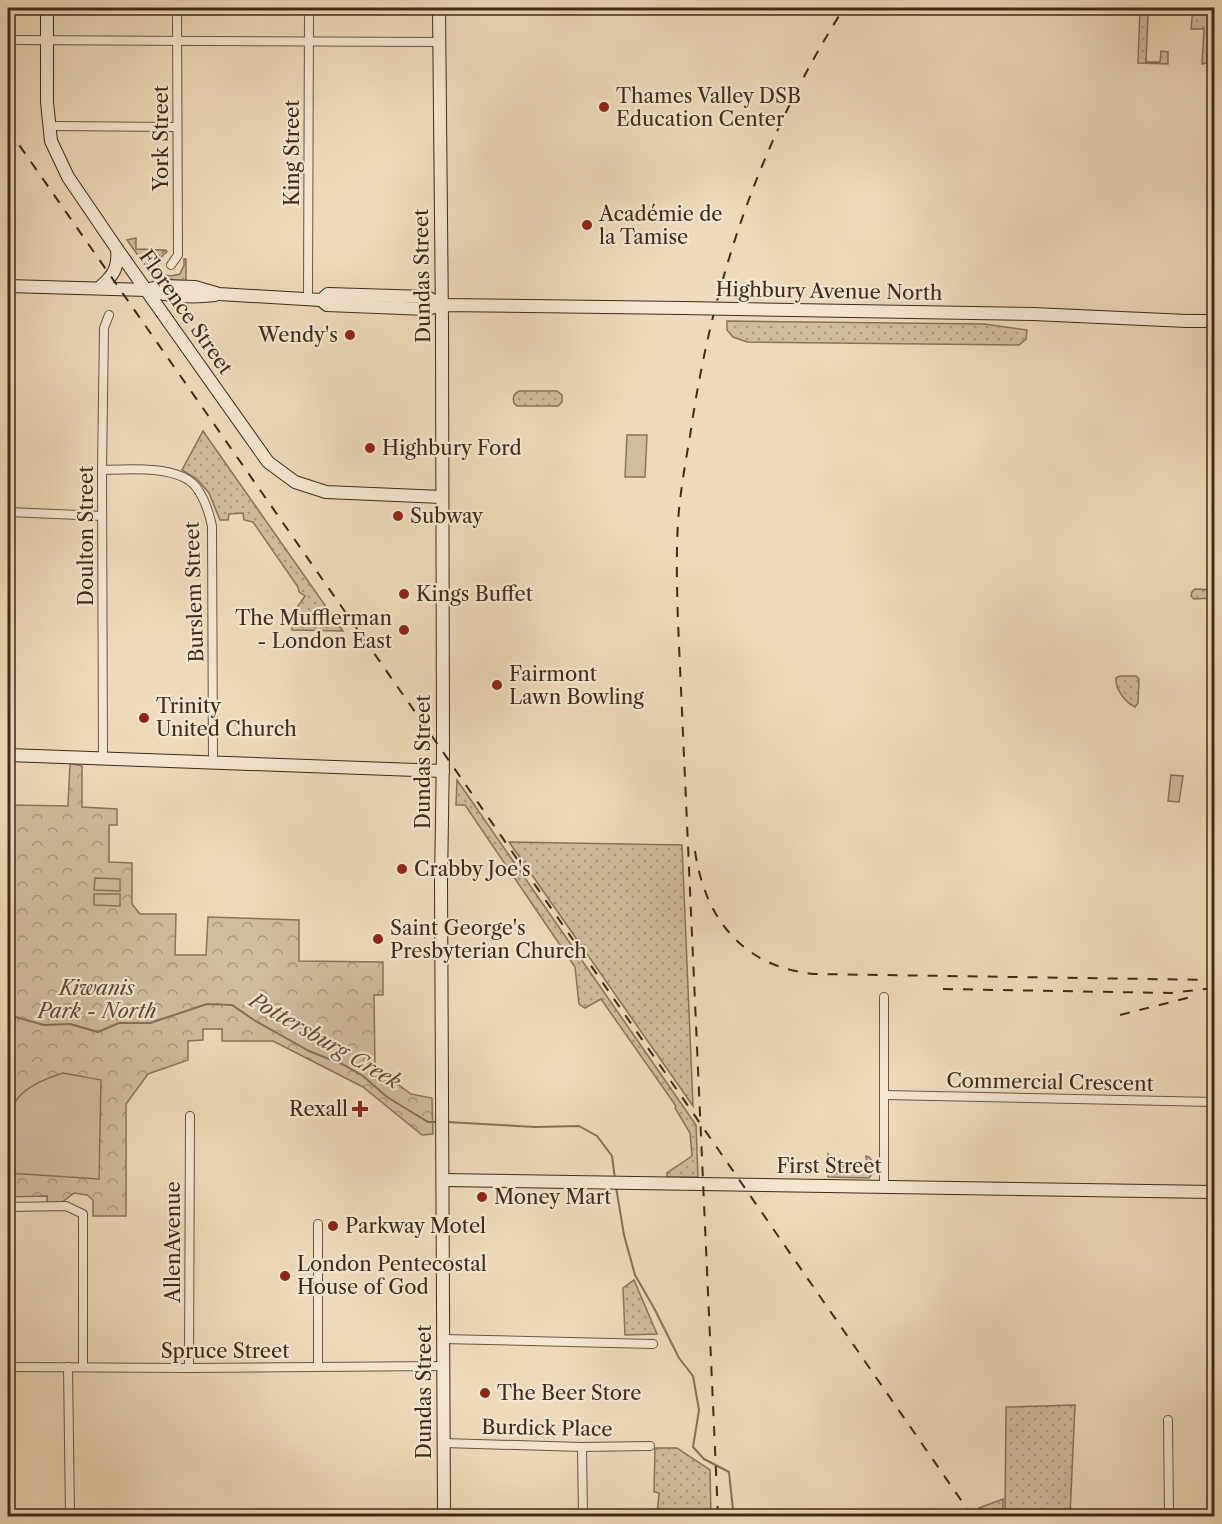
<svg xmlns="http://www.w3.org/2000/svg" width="1222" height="1524" font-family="'Libre Caslon Text',serif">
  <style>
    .grass { fill: url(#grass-dots); stroke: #88735b; stroke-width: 1.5 }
    .forest { fill: url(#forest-crowns); stroke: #88735b; stroke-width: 1.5 }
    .pitch { fill: #d0bc9e; stroke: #88735b; stroke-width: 1.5 }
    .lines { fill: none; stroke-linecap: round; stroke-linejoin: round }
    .stream { stroke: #857058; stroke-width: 2 }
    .street-casing { stroke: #6c5640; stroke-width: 10 }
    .secondary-casing { stroke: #402a18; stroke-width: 14 }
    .street { stroke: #f4e7d2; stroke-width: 8 }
    .secondary { stroke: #f4e7d2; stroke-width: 12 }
    .rail { stroke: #402a18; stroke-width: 2; stroke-dasharray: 10 10; stroke-linecap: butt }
    .secondary-bridge-casing { stroke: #402a18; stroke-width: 14; stroke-linecap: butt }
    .secondary-bridge { stroke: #f4e7d2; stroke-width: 12 }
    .poi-dot { fill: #8f2418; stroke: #f4e7d2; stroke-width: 2 }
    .labels { text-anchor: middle; stroke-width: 4.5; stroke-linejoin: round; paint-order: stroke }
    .poi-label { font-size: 20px; fill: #402a18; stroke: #f4e7d2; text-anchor: start }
    .street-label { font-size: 20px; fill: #402a18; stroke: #f4e7d2 }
    .park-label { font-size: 20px; font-style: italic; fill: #5d4733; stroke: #f4e7d2 }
    .water-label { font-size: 21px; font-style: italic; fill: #624d38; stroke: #f4e7d2 }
  </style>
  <defs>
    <pattern id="grass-dots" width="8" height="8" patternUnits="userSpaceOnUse" patternTransform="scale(1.5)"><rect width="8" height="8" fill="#d0bc9e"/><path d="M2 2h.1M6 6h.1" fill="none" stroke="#aa9980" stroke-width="1.8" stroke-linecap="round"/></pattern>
    <pattern id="forest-crowns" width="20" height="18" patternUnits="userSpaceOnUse" patternTransform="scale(1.5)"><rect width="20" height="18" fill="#d0bc9e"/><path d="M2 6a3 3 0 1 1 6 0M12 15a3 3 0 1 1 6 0" fill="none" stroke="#aa9980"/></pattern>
  </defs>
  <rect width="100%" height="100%" fill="#eedaba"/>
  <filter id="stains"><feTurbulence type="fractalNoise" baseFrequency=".00333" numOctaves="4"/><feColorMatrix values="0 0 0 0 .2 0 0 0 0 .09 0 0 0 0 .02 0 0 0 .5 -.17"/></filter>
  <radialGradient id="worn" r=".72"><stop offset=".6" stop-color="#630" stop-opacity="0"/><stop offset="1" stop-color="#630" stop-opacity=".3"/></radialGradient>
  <g class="grass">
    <polygon points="1140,8 1153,8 1153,14 1148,15 1146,62 1160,62 1161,51 1168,52 1168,64 1138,63"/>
    <polygon points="1193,8 1207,8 1208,10 1207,63 1202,64 1204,29 1191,29"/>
    <path d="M136 238V249L164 250 163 252 166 250 167 252C158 258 154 266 163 275L171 276 180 274 184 265V259H186V281L160 279 153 276 159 255 152 275 127 240Z"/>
    <polygon points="727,321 984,324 1027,330 1026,339 1019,345 747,342 733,337 727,330"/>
    <path d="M519 391H557L562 395V402L558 406H517L514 403C512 397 514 394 519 391Z"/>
    <polygon points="203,431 343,631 292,630 294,612 305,596 299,592 298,587 253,522 244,520 243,513 229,514 228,520 220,520 209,493 197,479 182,470"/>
    <polygon points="1195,589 1214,590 1214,598 1194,599 1191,596 1192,592"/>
    <path d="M1120 676H1136L1139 679 1138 703 1135 707C1125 702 1115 689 1116 678Z"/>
    <polygon points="457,780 696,1125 698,1177 667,1177 667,1173 692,1156 690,1133 675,1108 676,1106 601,999 585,1008 579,1004 575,967 465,805 456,805"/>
    <polygon points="509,842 682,845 693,1106"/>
    <polygon points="828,1154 831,1158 831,1164 849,1168 867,1164 866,1156 869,1157 877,1168 869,1178 828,1177"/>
    <polygon points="634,1280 657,1334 625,1335 623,1288"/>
    <polygon points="1075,1405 1070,1516 1005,1516 1006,1407"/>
    <polygon points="655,1448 677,1448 710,1470 711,1516 657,1516 659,1493 654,1492"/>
    <polygon points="1003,1499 1003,1516 984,1516 979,1508"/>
  </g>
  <polygon class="forest" points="70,763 82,766 82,807 117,809 117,825 109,825 109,862 132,863 132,904 140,914 176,914 175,955 206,955 208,917 299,920 299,961 383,962 383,995 374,995 375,1067 411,1094 432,1098 433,1134 422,1135 363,1087 273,1041 222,1041 222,1029 203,1029 203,1040 188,1041 188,1060 148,1074 126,1104 126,1216 93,1216 93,1200 87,1195 74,1193 61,1203 47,1204 47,1196 8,1197 8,819 12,819 12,805 68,806"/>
  <g class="pitch">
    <polygon points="627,435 647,435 645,477 625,477"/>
    <polygon points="1171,775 1183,776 1179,802 1168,801"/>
    <polygon points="95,878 120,879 120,891 94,890"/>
    <polygon points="94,894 120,894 120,906 94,905"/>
    <path d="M63 1073 101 1080 99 1179 8 1173C7 1116 0 1093 63 1073Z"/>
  </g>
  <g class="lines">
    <g class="stream">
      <polyline points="8,1015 44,1025 70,1024 98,1032 119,1023 150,1023 207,1004 232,1005 254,1020 309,1051 344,1065 363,1076 387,1097 428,1122 438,1122"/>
      <polyline points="446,1122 535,1127 579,1126 597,1136 612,1156 615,1179"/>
      <polyline points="616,1187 624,1235 635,1275 654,1308 679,1358 693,1376 699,1410 693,1447 704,1459 729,1472 733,1510 736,1516"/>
    </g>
    <defs>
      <g id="street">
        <polyline points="8,40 439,42"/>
        <polyline points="50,126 177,127"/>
        <polyline points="171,265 178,255 177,8"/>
        <polyline points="308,299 309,8"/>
        <path d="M102 470C128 469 179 465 196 487 205 499 209 512 212 526L213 763"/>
        <polyline points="8,512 102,516"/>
        <polyline points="103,759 102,470 104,328 109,315"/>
        <polyline points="885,1095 1214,1102"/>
        <polyline points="884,1185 884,997"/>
        <polyline points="8,1207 66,1206 83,1214 83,1367"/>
        <polyline points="318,1224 318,1367"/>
        <polyline points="442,1339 653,1344"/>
        <polyline points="8,1367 189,1368 442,1366"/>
        <polyline points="68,1367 70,1516"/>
        <polyline points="189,1368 190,1116"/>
        <polyline points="1168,1420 1169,1516"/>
        <polyline points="443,1443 582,1447 650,1446"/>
        <polyline points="582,1447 583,1516"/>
      </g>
      <g id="secondary">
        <polyline points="47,8 47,102 51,141 68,177 117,249 268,462 295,482 326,492 442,497"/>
        <polyline points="439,8 442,323 443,752 441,883 444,1516"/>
        <path d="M8 286 147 290C171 297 191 298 215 295"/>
        <path d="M99 288C113 276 119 268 117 249"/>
        <polyline points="147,290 161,286 195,287 219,294 321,300 327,305 427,309 442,305 683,308"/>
        <polyline points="321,300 328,294 427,297 442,305"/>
        <polyline points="737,309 1033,314 1187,321 1214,321"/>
        <polyline points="8,755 443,771"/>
        <polyline points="443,1180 1214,1192"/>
      </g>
    </defs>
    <use href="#street" class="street-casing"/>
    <use href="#secondary" class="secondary-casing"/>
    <use href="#street" class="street"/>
    <use href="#secondary" class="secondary"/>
    <g class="rail">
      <polyline points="8,129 443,752 972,1516"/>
      <path d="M695 851C705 919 743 967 814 974L1214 980"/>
      <polyline points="943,989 1171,993 1214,988"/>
      <polyline points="1120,1015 1191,997"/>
      <path d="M718 1516 678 622C677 589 676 555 678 522 680 493 685 465 690 436 712 282 760 140 844 8"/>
    </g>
    <defs>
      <polyline id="secondary-bridge" points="683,308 737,309"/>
    </defs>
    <use href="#secondary-bridge" class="secondary-bridge-casing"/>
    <use href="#secondary-bridge" class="secondary-bridge"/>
  </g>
  <g class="poi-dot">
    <circle cx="604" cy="107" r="6"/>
    <circle cx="587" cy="225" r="6"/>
    <circle cx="350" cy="335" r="6"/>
    <circle cx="370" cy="448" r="6"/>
    <circle cx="398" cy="516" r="6"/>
    <circle cx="404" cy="594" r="6"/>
    <circle cx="404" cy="630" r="6"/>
    <circle cx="497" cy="685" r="6"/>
    <circle cx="144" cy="718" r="6"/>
    <circle cx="402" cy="869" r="6"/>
    <circle cx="378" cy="939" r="6"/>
    <path d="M357 1100h6v6h6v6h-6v6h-6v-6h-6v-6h6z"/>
    <circle cx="482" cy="1197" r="6"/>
    <circle cx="333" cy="1226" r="6"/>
    <circle cx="285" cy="1276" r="6"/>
    <circle cx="485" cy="1393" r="6"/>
  </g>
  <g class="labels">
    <g class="poi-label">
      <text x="616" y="103">Thames Valley DSB<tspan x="616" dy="23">Education Center</tspan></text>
      <text x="599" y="221">Académie de<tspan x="599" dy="23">la Tamise</tspan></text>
      <text x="338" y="342" text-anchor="end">Wendy's</text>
      <text x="382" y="455">Highbury Ford</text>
      <text x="410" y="523">Subway</text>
      <text x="416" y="601">Kings Buffet</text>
      <text x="392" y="625" text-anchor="end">The Mufflerman<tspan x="392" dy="23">- London East</tspan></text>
      <text x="509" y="681">Fairmont<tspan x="509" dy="23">Lawn Bowling</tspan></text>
      <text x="156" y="713">Trinity<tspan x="156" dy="23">United Church</tspan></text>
      <text x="414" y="876">Crabby Joe's</text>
      <text x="390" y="935">Saint George's<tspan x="390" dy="23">Presbyterian Church</tspan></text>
      <text x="348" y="1116" text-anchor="end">Rexall</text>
      <text x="494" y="1204">Money Mart</text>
      <text x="345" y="1233">Parkway Motel</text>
      <text x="297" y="1271">London Pentecostal<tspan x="297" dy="23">House of God</tspan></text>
      <text x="497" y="1400">The Beer Store</text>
    </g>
    <g class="street-label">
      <text transform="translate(161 138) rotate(-90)" y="7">York Street</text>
      <text transform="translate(292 153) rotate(-90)" y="7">King Street</text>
      <text transform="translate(422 276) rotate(-91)" y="7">Dundas Street</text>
      <text transform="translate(829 291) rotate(1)" y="7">Highbury Avenue North</text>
      <text transform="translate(186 312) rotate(55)" y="7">Florence Street</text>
      <text transform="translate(86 536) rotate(-90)" y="7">Doulton Street</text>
      <text transform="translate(194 592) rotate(-92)" y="7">Burslem Street</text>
      <text transform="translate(423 762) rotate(-90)" y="7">Dundas Street</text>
      <text transform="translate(1050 1082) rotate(1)" y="7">Commercial Crescent</text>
      <text x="829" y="1173">First Street</text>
      <text transform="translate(173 1242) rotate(-90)" y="7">AllenAvenue</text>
      <text x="225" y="1358">Spruce Street</text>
      <text transform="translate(424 1392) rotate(-90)" y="7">Dundas Street</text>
      <text transform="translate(547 1428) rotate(1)" y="7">Burdick Place</text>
    </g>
    <g class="park-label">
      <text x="97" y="995">Kiwanis<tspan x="97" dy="23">Park - North</tspan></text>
    </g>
    <g class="water-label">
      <text transform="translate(325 1041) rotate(30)" y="7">Pottersburg Creek</text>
    </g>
  </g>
  <rect width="1222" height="1524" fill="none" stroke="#eedaba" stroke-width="30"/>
  <rect x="9" y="9" width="1204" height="1506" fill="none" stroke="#402a18" stroke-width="3"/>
  <rect x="15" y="15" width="1192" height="1494" fill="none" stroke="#402a18" stroke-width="1.5"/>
  <rect width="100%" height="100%" filter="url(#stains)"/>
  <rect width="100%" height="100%" fill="url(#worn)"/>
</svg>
